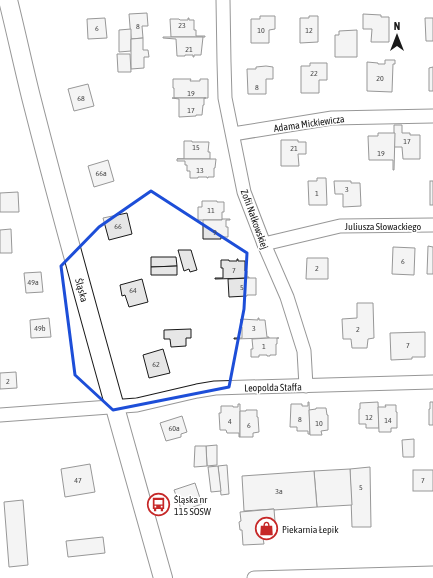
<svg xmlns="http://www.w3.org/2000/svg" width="433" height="578" font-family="'Asap Condensed',sans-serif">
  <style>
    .building { fill: #e6e6e6; stroke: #1a1a1a }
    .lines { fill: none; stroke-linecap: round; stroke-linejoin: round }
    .street-casing { stroke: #1a1a1a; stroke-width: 15 }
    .secondary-casing { stroke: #1a1a1a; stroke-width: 20 }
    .street { stroke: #fff; stroke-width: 13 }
    .secondary { stroke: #fff; stroke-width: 18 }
    .marked { fill: none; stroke: #1d4ed8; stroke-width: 3; stroke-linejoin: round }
    .labels { text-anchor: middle; stroke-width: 3; stroke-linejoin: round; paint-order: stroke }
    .number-label { font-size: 8px; fill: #4d4d4d }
    .street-label { font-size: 10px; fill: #1a1a1a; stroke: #fff }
    .poi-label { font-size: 10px; fill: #1a1a1a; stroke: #fff; text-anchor: start }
  </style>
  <rect width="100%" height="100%" fill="#fff"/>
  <g class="building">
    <polygon points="147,13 148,26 142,26 143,38 131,39 129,14"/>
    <polygon points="363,14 381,15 381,17 389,17 389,42 371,42 372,29 363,29"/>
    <polygon points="260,16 275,16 275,29 269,30 269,43 251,43 251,19 260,19"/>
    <polygon points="309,16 318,16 318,42 300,43 300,18 309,18"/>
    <polygon points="105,18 107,38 88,39 87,19"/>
    <polygon points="188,18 189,18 189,20 194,20 194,30 196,30 196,36 205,36 205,37 171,37 170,19 179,19 180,20 188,20"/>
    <polygon points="425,18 433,18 433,41 426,41"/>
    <polygon points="131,29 131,51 119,52 119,30"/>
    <polygon points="357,30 357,57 335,57 335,35 339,35 339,31"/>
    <polygon points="163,37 203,37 201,55 194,55 194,57 193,57 193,55 185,55 185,56 177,56 176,39 163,38"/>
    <polygon points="143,38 143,50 148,50 149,57 144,57 144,68 131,69 131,39"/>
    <polygon points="117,54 130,54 131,72 118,72"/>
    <polygon points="385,60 395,60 395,64 393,64 392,92 367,91 367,62 378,63 378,64 385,64"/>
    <polygon points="310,63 327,63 327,80 319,80 319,93 301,93 301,66 310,66"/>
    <polygon points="266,66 273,67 273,79 266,79 266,94 248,94 247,69 256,69 256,67"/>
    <polygon points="433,67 433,91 429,91 429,68"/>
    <polygon points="173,79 191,79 190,81 200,81 200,79 208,79 208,98 174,98 174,88 173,88"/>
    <polygon points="88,84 94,106 74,111 68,89"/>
    <polygon points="172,98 206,98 204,98 204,105 203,105 202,115 196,115 196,116 179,117 179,99"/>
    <polygon points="394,125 402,125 402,133 410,133 410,135 420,135 420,159 403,159 402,147 394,147"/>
    <polygon points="378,133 395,133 394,170 393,170 393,160 369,160 368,136 378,136"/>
    <polygon points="281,140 298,140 298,142 306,142 306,154 298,154 299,166 281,166"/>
    <polygon points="184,141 192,141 192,142 209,142 208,152 210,152 210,159 177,159 184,159"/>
    <polygon points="177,159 216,159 215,168 214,168 214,177 208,177 208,178 207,178 207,177 198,177 198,178 190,178 190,171 187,171 187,165 185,165 185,161 177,161"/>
    <polygon points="108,160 114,181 94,187 88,166"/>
    <polygon points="317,178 326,178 327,205 309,205 308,181 317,181"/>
    <polygon points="334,181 351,181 351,183 360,183 361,206 343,207 343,194 335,194"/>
    <rect x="430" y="181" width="3" height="24"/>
    <polygon points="18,192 19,212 0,212 0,193"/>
    <polygon points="202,201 217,201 217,202 224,202 224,212 222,212 222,220 198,220 198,207 202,207"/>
    <polygon points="127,213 132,234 109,240 103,218"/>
    <polygon points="222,219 230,219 230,220 226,220 226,227 228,227 228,237 221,237 221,239 203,239 203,220 222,220"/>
    <polygon points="11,229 12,253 0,253 0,230"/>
    <polygon points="428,246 433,247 433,274 427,274"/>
    <polygon points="393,247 415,248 414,275 392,274"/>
    <polygon points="178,250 191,250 197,270 190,272 189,269 184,271"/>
    <polygon points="151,257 176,257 177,266 151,267"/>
    <polygon points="307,258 328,258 328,279 306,279"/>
    <polygon points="237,259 238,259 238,261 245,261 245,271 247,271 247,277 249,277 249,278 215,279 215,278 223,278 223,268 221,268 221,260 229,260 229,261 237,261"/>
    <polygon points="177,266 177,275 151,275 151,267"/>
    <polygon points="41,272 43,292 26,293 24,273"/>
    <polygon points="249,278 256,278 256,295 247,295 247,296 229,297 228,279"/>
    <polygon points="142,279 148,302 129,307 125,295 122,296 120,285"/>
    <polygon points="357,303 373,303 374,338 368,339 367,348 352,348 351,339 343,339 342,319 357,318"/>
    <polygon points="49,318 51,337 31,338 30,320"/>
    <polygon points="258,318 259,318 259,320 265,320 267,337 269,337 269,338 234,339 234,338 242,338 242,327 241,327 241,319 258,320"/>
    <polygon points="191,329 191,338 186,338 186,346 171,347 170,339 164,339 164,330"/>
    <polygon points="425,332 425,357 412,357 412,359 391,360 390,333"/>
    <polygon points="269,338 279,338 277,338 277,344 276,344 276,355 270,355 270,356 267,356 267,355 259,355 259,357 251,357 251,349 253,349 252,339"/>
    <polygon points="163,349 170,373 149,378 143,355"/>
    <polygon points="16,372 17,388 0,389 0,373"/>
    <polygon points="308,402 309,402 310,434 308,434 308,431 297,431 297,427 290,427 291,404 302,404 302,406 308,406"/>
    <polygon points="378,402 379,428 366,428 366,424 359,424 359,409 360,409 360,403"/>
    <polygon points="430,402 433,402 433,425 429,425 429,409 430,409"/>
    <polygon points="238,404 240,404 240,437 239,437 239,433 227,433 226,430 220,430 219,413 221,413 221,406 233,406 233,407 238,407"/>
    <polygon points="385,405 396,405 396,412 397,412 397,428 391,428 391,432 379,432 378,407 386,407"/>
    <polygon points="316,408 326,408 327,415 328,415 328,430 321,431 322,435 310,435 309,410 316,409"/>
    <polygon points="246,410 257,410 257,417 258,417 259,432 253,433 253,437 240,437 240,411 246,411"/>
    <polygon points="182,416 187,432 181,434 181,437 166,441 160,423"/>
    <polygon points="414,439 414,457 403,457 402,440"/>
    <polygon points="217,445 217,465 207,466 206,446"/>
    <polygon points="195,446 206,446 207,466 194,467"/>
    <polygon points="90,464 95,492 65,497 61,469"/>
    <polygon points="227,465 229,494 221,495 218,466"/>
    <polygon points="218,466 221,491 211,492 208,467"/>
    <polygon points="370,467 371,527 352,527 350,469"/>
    <polygon points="350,469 352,505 317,507 314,471"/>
    <rect x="413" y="470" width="20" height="21"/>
    <polygon points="314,471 317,507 274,510 274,509 244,511 242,476"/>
    <polygon points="195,483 202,504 182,511 174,490"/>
    <polygon points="23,500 28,565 9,567 4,502"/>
    <polygon points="274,509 276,534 273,537 263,538 264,544 243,545 242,530 240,530 239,522 241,521 240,512"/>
    <polygon points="103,537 105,553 68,557 66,541"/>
  </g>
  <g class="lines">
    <defs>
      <g id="street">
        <polyline points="223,0 224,62 225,98 244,192 264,244 287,297 304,351 306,386"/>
        <polyline points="233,134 332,118 433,116"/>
        <polyline points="264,244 340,226 433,225"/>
        <polyline points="0,415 137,405 197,391 215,388 433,382"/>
        <polyline points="254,578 433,573"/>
      </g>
      <path id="secondary" d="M8 0C16 32 23 65 31 97 72 258 118 418 163 578"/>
    </defs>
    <use href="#street" class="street-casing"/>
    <use href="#secondary" class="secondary-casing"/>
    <use href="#street" class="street"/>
    <use href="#secondary" class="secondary"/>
  </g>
  <path d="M0 0H433V578H0ZM151 191 247 253 244 309 229 387 113 410 75 375 61 266 99 227Z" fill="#fff" fill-opacity=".55" fill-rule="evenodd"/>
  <path class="marked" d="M151 191 247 253 244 309 229 387 113 410 75 375 61 266 99 227Z"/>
  <defs>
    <symbol id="bus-ring" viewBox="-11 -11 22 22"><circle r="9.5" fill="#fff" stroke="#c62828" stroke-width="1.5"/><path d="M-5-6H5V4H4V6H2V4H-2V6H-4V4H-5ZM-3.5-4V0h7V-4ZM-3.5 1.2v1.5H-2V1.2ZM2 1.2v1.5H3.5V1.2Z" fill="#c62828"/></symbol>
    <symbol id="shop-ring" viewBox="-11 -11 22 22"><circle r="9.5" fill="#fff" stroke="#c62828" stroke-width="1.5"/><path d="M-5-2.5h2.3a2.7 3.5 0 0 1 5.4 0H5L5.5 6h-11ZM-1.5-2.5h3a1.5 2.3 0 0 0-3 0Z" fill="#c62828"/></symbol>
  </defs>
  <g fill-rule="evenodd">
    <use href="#bus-ring" x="146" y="492" width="25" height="25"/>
    <use href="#shop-ring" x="254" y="516" width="25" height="25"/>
  </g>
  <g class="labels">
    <g class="number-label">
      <text x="182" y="28">23</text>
      <text x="138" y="29">8</text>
      <text x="97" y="31">6</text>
      <text x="261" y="33">10</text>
      <text x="309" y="33">12</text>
      <text x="189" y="52">21</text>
      <text x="314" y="76">22</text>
      <text x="380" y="81">20</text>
      <text x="257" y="90">8</text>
      <text x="191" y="96">19</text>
      <text x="81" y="101">68</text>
      <text x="191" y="113">17</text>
      <text x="407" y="144">17</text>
      <text x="196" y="150">15</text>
      <text x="294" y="151">21</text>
      <text x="381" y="156">19</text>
      <text x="200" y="173">13</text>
      <text x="101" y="176">66a</text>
      <text x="347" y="192">3</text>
      <text x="317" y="196">1</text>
      <text x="211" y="213">11</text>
      <text x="118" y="229">66</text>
      <text x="215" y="235">9</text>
      <text x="403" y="264">6</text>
      <text x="317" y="271">2</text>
      <text x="234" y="273">7</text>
      <text x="33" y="285">49a</text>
      <text x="242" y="290">5</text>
      <text x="133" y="293">64</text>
      <text x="40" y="331">49b</text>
      <text x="254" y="331">3</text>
      <text x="358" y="332">2</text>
      <text x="408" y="348">7</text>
      <text x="264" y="349">1</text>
      <text x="156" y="367">62</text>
      <text x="8" y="384">2</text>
      <text x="369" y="420">12</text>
      <text x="300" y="422">8</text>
      <text x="388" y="423">14</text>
      <text x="230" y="424">4</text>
      <text x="319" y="426">10</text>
      <text x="249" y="428">6</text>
      <text x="174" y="431">60a</text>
      <text x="78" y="483">47</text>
      <text x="423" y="483">7</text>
      <text x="361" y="490">5</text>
      <text x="279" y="494">3a</text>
    </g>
    <g class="street-label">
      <text transform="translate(309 123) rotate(-8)" y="4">Adama Mickiewicza</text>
      <text transform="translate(255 219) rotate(70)" y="4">Zofii Nałkowskiej</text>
      <text x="383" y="230">Juliusza Słowackiego</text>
      <text transform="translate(82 290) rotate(75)" y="4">Śląska</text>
      <text transform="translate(273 387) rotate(-1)" y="4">Leopolda Staffa</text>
    </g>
    <g class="poi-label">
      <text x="174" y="503">Śląska nr<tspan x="174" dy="12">115 SOSW</tspan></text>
      <text x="282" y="533">Piekarnia Łepik</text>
    </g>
  </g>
  <g transform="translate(397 36)" stroke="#ffffff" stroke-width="3" paint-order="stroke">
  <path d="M0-3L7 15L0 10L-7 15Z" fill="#1a1a1a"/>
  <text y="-6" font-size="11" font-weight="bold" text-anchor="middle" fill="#1a1a1a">N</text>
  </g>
</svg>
